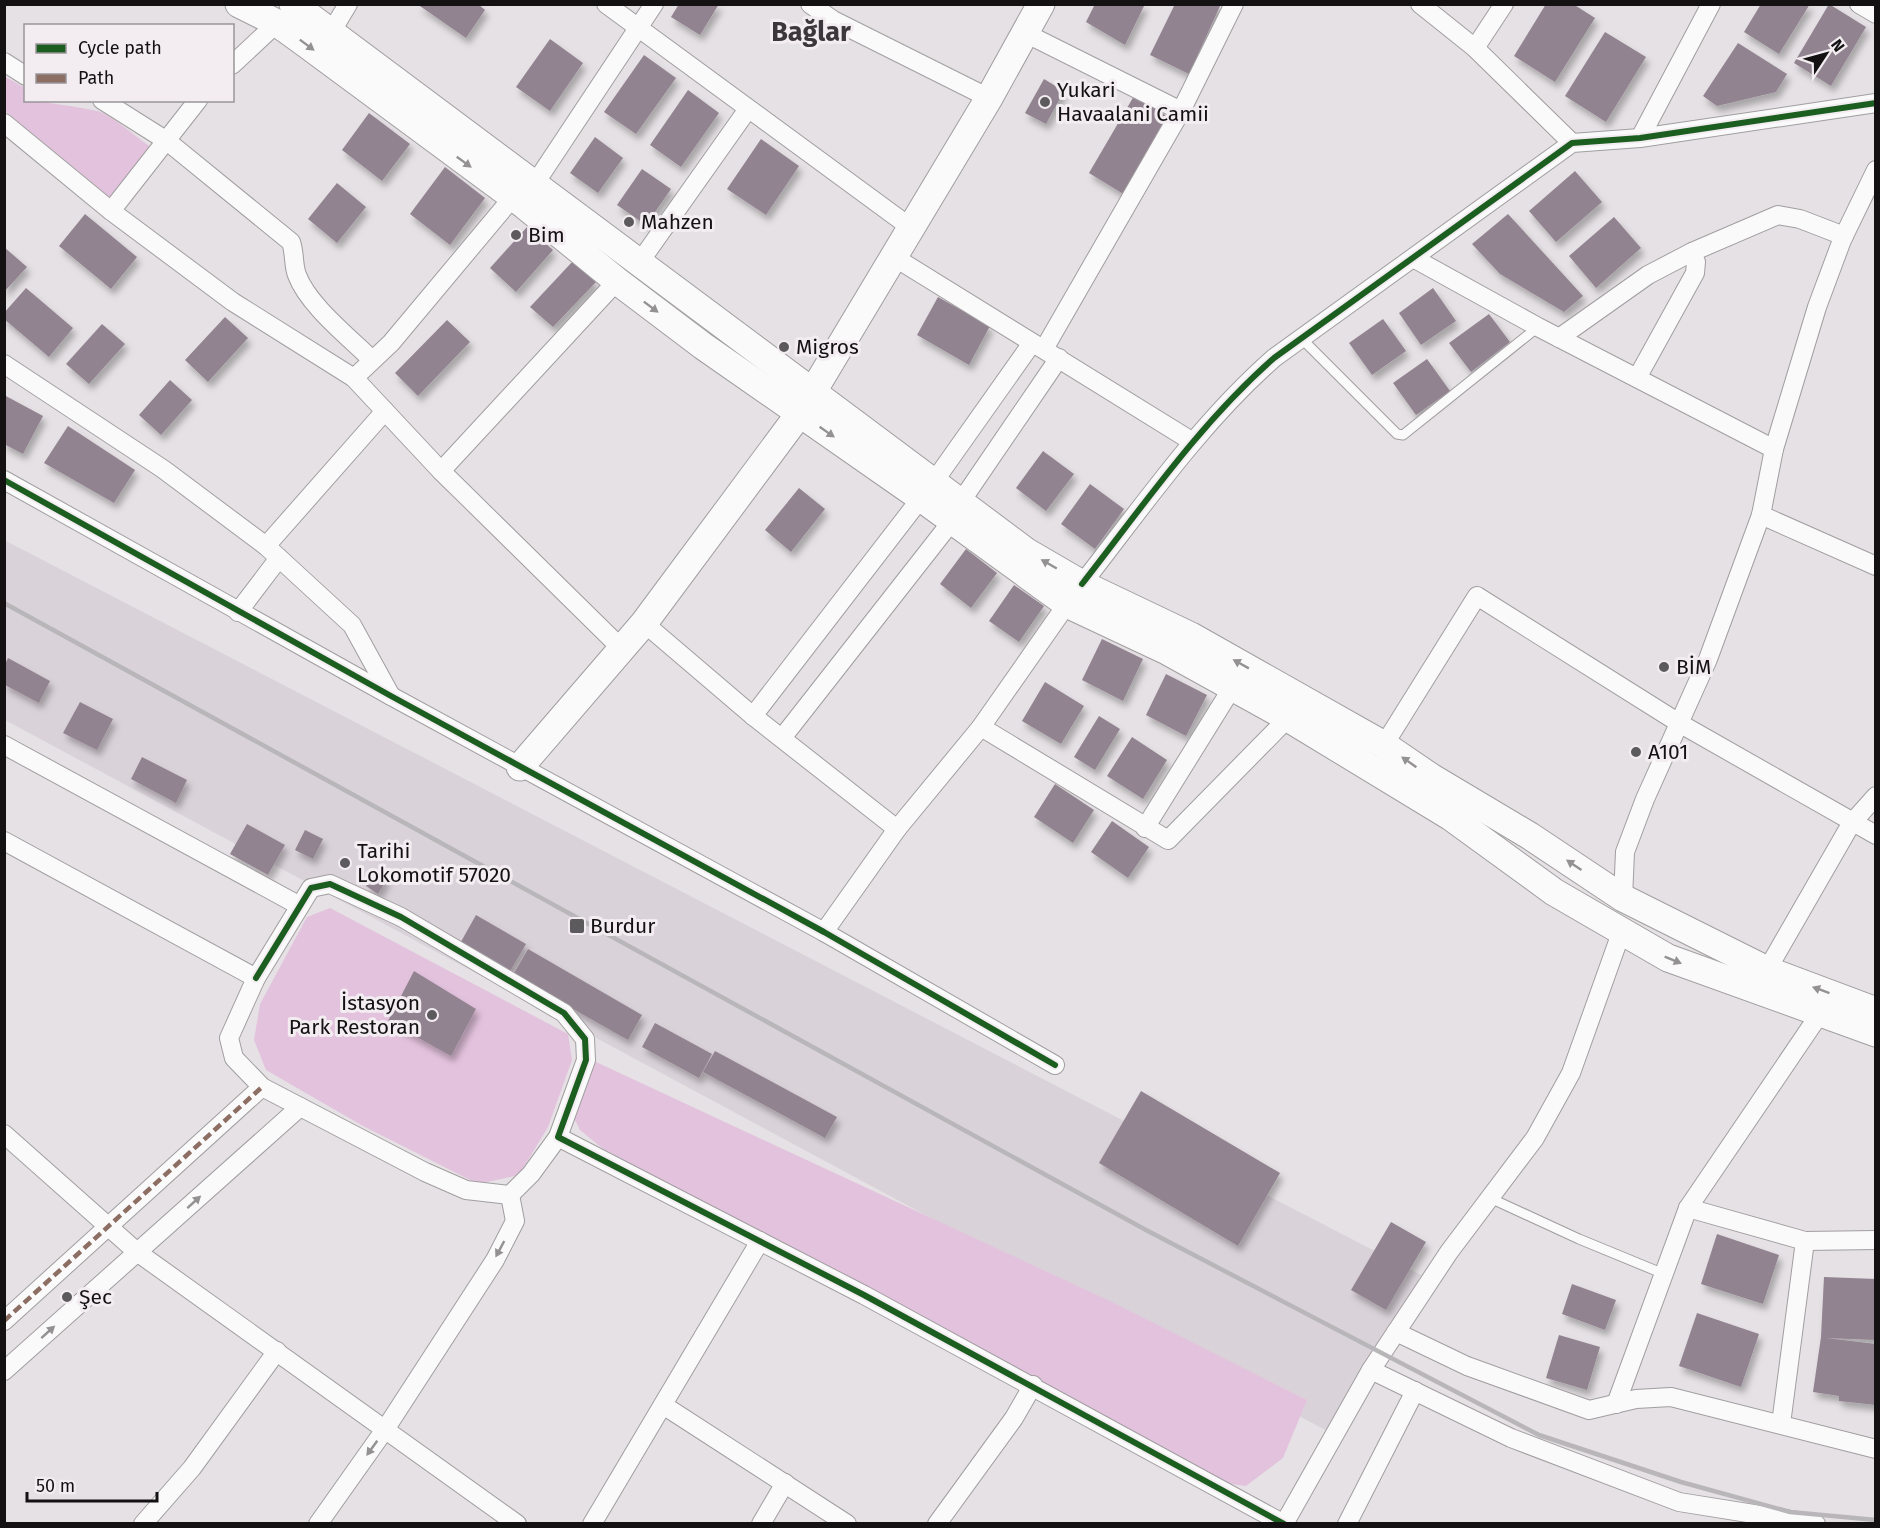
<svg xmlns="http://www.w3.org/2000/svg" width="1880" height="1528" font-family="'Fira Sans',sans-serif">
  <style>
    .built { fill: #dad2d9 }
    .green { fill: #e3c2dd }
    .building { fill: #928390; filter: url(#shadow) }
    .lines { fill: none; stroke-linecap: round; stroke-linejoin: round }
    .lane-casing { stroke: #a19ea0; stroke-width: 11 }
    .street-casing { stroke: #a19ea0; stroke-width: 20 }
    .secondary-casing { stroke: #a19ea0; stroke-width: 29 }
    .lane { stroke: #fbfafb; stroke-width: 9 }
    .street { stroke: #fbfafb; stroke-width: 18 }
    .secondary { stroke: #fbfafb; stroke-width: 27 }
    .rail { stroke: #b8b6b8; stroke-width: 4.5 }
    .quiet { stroke: #8d6e63; stroke-width: 4.5; stroke-dasharray: 9 4.5; stroke-linecap: butt }
    .cycleway-casing { stroke: #f3edf2; stroke-width: 10 }
    .cycleway { stroke: #1b5e20; stroke-width: 6 }
    .oneway { fill: #939192 }
    .poi-dot { fill: #5c5a5c; stroke: #f3edf2; stroke-width: 2 }
    .labels { text-anchor: middle; stroke-width: 6; stroke-linejoin: round; paint-order: stroke }
    .poi-label { font-size: 21px; fill: #131112; stroke: #f3edf2; text-anchor: start }
    .district-label { font-size: 27px; font-weight: bold; fill: #3c373b; stroke: #f3edf2 }
  </style>
  <defs>
    <filter id="shadow"><feDropShadow dx="3.5" dy="6" stdDeviation="3" flood-color="#0004"/></filter>
  </defs>
  <rect width="100%" height="100%" fill="#e5e1e4"/>
  <polygon class="built" points="4,540 1421,1275 1340,1438 5,720"/>
  <g class="green">
    <path d="M4 76 25 88 26 100C35 101 97 109 103 113 120 122 136 137 152 148L112 199 5 111Z"/>
    <polygon points="330,908 568,1034 572,1060 548,1127 519,1175 478,1184 363,1126 266,1070 254,1040 260,1004 307,917"/>
    <polygon points="596,1062 1112,1302 1307,1400 1283,1458 1246,1486 1210,1481 602,1148 580,1130 571,1112 576,1093"/>
  </g>
  <g class="building">
    <polygon points="417,4 478,4 485,10 466,38"/>
    <polygon points="679,4 719,4 700,35 671,17"/>
    <polygon points="1095,4 1145,4 1125,45 1086,22"/>
    <polygon points="1175,4 1221,4 1189,74 1150,55"/>
    <polygon points="1546,4 1573,4 1595,18 1555,82 1514,56"/>
    <polygon points="1761,4 1810,4 1779,54 1744,32"/>
    <polygon points="1829,4 1866,27 1831,86 1794,63"/>
    <polygon points="1605,32 1646,57 1606,122 1565,96"/>
    <polygon points="550,39 583,63 550,111 516,87"/>
    <polygon points="1738,43 1787,74 1776,92 1717,106 1703,96"/>
    <polygon points="644,55 676,78 636,134 604,112"/>
    <polygon points="1044,79 1064,91 1046,124 1025,113"/>
    <polygon points="688,90 719,113 681,167 650,145"/>
    <polygon points="1134,96 1170,118 1125,195 1089,173"/>
    <polygon points="369,113 410,144 382,181 342,150"/>
    <polygon points="595,137 623,158 598,193 570,173"/>
    <polygon points="761,139 799,166 766,215 727,189"/>
    <polygon points="445,167 485,198 450,245 410,214"/>
    <polygon points="642,169 671,189 646,225 617,205"/>
    <polygon points="1575,171 1602,202 1556,242 1529,211"/>
    <polygon points="337,183 366,207 337,243 308,219"/>
    <polygon points="85,214 137,257 111,289 59,246"/>
    <polygon points="1508,214 1583,296 1564,312 1500,274 1472,244"/>
    <polygon points="1614,217 1641,248 1596,288 1569,256"/>
    <polygon points="527,227 553,250 516,292 490,268"/>
    <polygon points="4,247 27,267 4,292"/>
    <polygon points="573,261 596,282 553,327 530,307"/>
    <polygon points="26,288 73,328 49,357 4,319 4,313"/>
    <polygon points="1433,288 1456,321 1421,345 1399,313"/>
    <polygon points="938,297 990,326 969,365 917,335"/>
    <polygon points="1489,314 1510,342 1471,372 1449,343"/>
    <polygon points="225,317 248,338 208,382 185,360"/>
    <polygon points="1383,319 1406,351 1372,375 1349,343"/>
    <polygon points="447,320 470,342 418,396 395,373"/>
    <polygon points="102,324 125,344 89,384 66,364"/>
    <polygon points="1427,359 1450,391 1416,415 1393,383"/>
    <polygon points="170,380 192,400 161,435 139,415"/>
    <polygon points="4,395 43,416 23,454 4,444"/>
    <polygon points="68,426 135,470 114,503 44,463"/>
    <polygon points="1043,451 1074,474 1046,511 1016,488"/>
    <polygon points="1090,484 1124,509 1095,549 1061,524"/>
    <polygon points="799,488 825,509 791,552 765,530"/>
    <polygon points="966,549 997,573 971,608 940,584"/>
    <polygon points="1014,585 1044,606 1019,642 989,621"/>
    <polygon points="1102,639 1143,659 1123,701 1082,680"/>
    <polygon points="8,658 50,681 39,703 5,685 5,664"/>
    <polygon points="1166,674 1207,695 1186,736 1146,715"/>
    <polygon points="1045,682 1084,706 1061,744 1022,721"/>
    <polygon points="80,702 113,719 97,750 63,733"/>
    <polygon points="1099,716 1120,729 1095,770 1074,757"/>
    <polygon points="1132,737 1167,760 1143,799 1107,776"/>
    <polygon points="142,757 187,780 176,803 131,779"/>
    <polygon points="1055,784 1094,810 1073,843 1034,817"/>
    <polygon points="1112,821 1149,847 1128,878 1091,852"/>
    <polygon points="247,824 285,845 268,875 230,854"/>
    <polygon points="305,830 323,839 313,859 295,850"/>
    <polygon points="375,871 387,879 378,894 366,886"/>
    <polygon points="476,915 526,944 508,975 458,947"/>
    <polygon points="528,949 642,1015 628,1040 513,975"/>
    <polygon points="414,971 476,1009 451,1056 388,1021"/>
    <polygon points="655,1023 712,1054 699,1078 642,1047"/>
    <polygon points="715,1051 837,1117 825,1138 703,1072"/>
    <polygon points="1141,1091 1280,1173 1238,1246 1099,1163"/>
    <polygon points="1391,1222 1426,1242 1386,1310 1351,1290"/>
    <polygon points="1717,1234 1779,1255 1763,1304 1701,1284"/>
    <polygon points="1824,1277 1876,1279 1876,1340 1826,1338 1876,1344 1876,1405 1839,1401 1839,1396 1813,1392 1821,1337"/>
    <polygon points="1572,1284 1616,1300 1605,1330 1562,1314"/>
    <polygon points="1697,1313 1759,1334 1741,1387 1679,1366"/>
    <polygon points="1559,1335 1600,1347 1587,1390 1546,1378"/>
  </g>
  <g class="lines">
    <defs>
      <g id="lane">
        <polyline points="1302,339 1397,434 1403,435 1538,327"/>
        <polyline points="1490,1198 1579,1239 1664,1274"/>
      </g>
      <g id="street">
        <polyline points="606,4 910,227"/>
        <polyline points="810,4 833,20 989,98"/>
        <polyline points="1420,4 1475,48"/>
        <polyline points="1504,4 1475,48 1572,143"/>
        <polyline points="1859,4 1876,14"/>
        <polyline points="1025,33 1181,111"/>
        <polyline points="330,34 348,4"/>
        <polyline points="4,62 26,76"/>
        <polyline points="232,65 277,23"/>
        <path d="M102 100 167 141 291 242C295 253 293 265 297 275 308 305 349 337 372 360"/>
        <polyline points="4,123 111,211 233,302 354,378 441,471 623,650"/>
        <polyline points="1640,138 1711,4"/>
        <polyline points="534,185 654,4"/>
        <polyline points="111,211 198,100"/>
        <polyline points="894,257 1193,442"/>
        <polyline points="1415,259 1538,327 1774,449"/>
        <polyline points="639,263 748,109"/>
        <polyline points="1559,338 1648,275 1692,252 1778,215 1800,219 1844,236"/>
        <polyline points="1044,349 1181,111 1234,4"/>
        <polyline points="4,364 163,469 266,546 352,625 391,696"/>
        <polyline points="354,378 391,343 513,197"/>
        <polyline points="1637,378 1695,273 1696,262 1692,252"/>
        <polyline points="441,471 617,281"/>
        <polyline points="4,480 391,696 824,932 1055,1065"/>
        <polyline points="933,483 1032,343"/>
        <polyline points="960,503 1059,358"/>
        <polyline points="1761,515 1876,566"/>
        <polyline points="266,546 385,411"/>
        <path d="M1082 584C1143 506 1200 423 1274 358L1572 143 1640 138 1876 103"/>
        <polyline points="238,612 279,558"/>
        <polyline points="644,623 753,716 897,829 824,932"/>
        <polyline points="753,716 921,498"/>
        <polyline points="981,727 1168,840 1288,718"/>
        <polyline points="782,738 952,521"/>
        <polyline points="4,745 300,906"/>
        <polyline points="1384,745 1477,596 1679,723 1876,835"/>
        <polyline points="1145,828 1232,688"/>
        <polyline points="897,829 981,727 1067,604"/>
        <polyline points="4,841 256,978 229,1038 234,1058 262,1087 425,1172 466,1190 510,1195 531,1174 558,1137"/>
        <polyline points="1623,898 1625,852 1645,799 1708,659 1761,515 1774,449 1817,307 1842,240 1876,170"/>
        <polyline points="1767,970 1851,824 1876,796"/>
        <polyline points="256,978 311,888 330,884 401,917 564,1013 585,1039 586,1060 558,1137 864,1295 1284,1524"/>
        <polyline points="4,1134 137,1252 517,1524"/>
        <polyline points="1688,1208 1805,1241 1876,1240"/>
        <polyline points="4,1321 262,1087"/>
        <polyline points="1396,1332 1467,1366 1589,1410 1636,1399 1671,1397 1876,1449"/>
        <polyline points="1371,1370 1511,1438 1679,1502 1816,1524"/>
        <polyline points="4,1371 300,1107"/>
        <polyline points="1616,1404 1688,1208 1819,1015"/>
        <polyline points="663,1405 847,1524"/>
        <polyline points="1781,1424 1805,1241"/>
        <polyline points="143,1524 192,1468 277,1351"/>
        <polyline points="318,1524 386,1428 495,1260 515,1221 510,1195"/>
        <polyline points="592,1524 760,1241"/>
        <polyline points="761,1524 785,1483"/>
        <polyline points="937,1524 1014,1418 1033,1385"/>
        <polyline points="1284,1524 1371,1370 1449,1252 1535,1138 1571,1073 1621,933"/>
        <polyline points="1347,1524 1415,1391"/>
      </g>
      <g id="secondary">
        <polyline points="239,4 277,23 302,41 524,205 617,281 703,346 921,498 1067,604 1165,650 1288,718 1451,817 1554,892 1668,958 1876,1033"/>
        <polyline points="293,4 1027,552 1082,584 1191,636 1384,745 1431,777 1530,836 1623,898 1767,970 1876,1011"/>
        <polyline points="520,767 644,623 800,413 989,98 1041,4"/>
      </g>
    </defs>
    <use href="#lane" class="lane-casing"/>
    <use href="#street" class="street-casing"/>
    <use href="#secondary" class="secondary-casing"/>
    <use href="#lane" class="lane"/>
    <use href="#street" class="street"/>
    <use href="#secondary" class="secondary"/>
    <polyline class="rail" points="4,603 1146,1230 1539,1435 1681,1482 1790,1512 1876,1520"/>
    <polyline class="quiet" points="4,1321 262,1087"/>
    <defs>
      <g id="cycleway">
        <polyline points="4,480 391,696 824,932 1055,1065"/>
        <path d="M1082 584C1143 506 1200 423 1274 358L1572 143 1640 138 1876 103"/>
        <polyline points="256,978 311,888 330,884 401,917 564,1013 585,1039 586,1060 558,1137 864,1295 1284,1524"/>
      </g>
    </defs>
    <use href="#cycleway" class="cycleway-casing"/>
    <use href="#cycleway" class="cycleway"/>
  </g>
  <defs><path id="oneway-solid" d="M-6-.8H1V-3.2L6.5 0L1 3.2V.8H-6Z" transform="scale(1.5)"/></defs>
  <g class="oneway">
    <use href="#oneway-solid" transform="translate(307 45) rotate(37)"/>
    <use href="#oneway-solid" transform="translate(464 162) rotate(36)"/>
    <use href="#oneway-solid" transform="translate(651 307) rotate(37)"/>
    <use href="#oneway-solid" transform="translate(827 432) rotate(35)"/>
    <use href="#oneway-solid" transform="translate(1049 564) rotate(-150)"/>
    <use href="#oneway-solid" transform="translate(1241 664) rotate(-151)"/>
    <use href="#oneway-solid" transform="translate(1409 762) rotate(-145)"/>
    <use href="#oneway-solid" transform="translate(1574 865) rotate(-146)"/>
    <use href="#oneway-solid" transform="translate(1673 960) rotate(22)"/>
    <use href="#oneway-solid" transform="translate(1821 990) rotate(-160)"/>
    <use href="#oneway-solid" transform="translate(194 1202) rotate(-42)"/>
    <use href="#oneway-solid" transform="translate(500 1249) rotate(118)"/>
    <use href="#oneway-solid" transform="translate(48 1332) rotate(-42)"/>
    <use href="#oneway-solid" transform="translate(372 1448) rotate(126)"/>
  </g>
  <g class="poi-dot">
    <circle cx="1045" cy="102" r="6"/>
    <circle cx="629" cy="222" r="6"/>
    <circle cx="516" cy="235" r="6"/>
    <circle cx="784" cy="347" r="6"/>
    <circle cx="1664" cy="667" r="6"/>
    <circle cx="1636" cy="752" r="6"/>
    <circle cx="345" cy="863" r="6"/>
    <rect x="569" y="918" width="16" height="16" rx="3"/>
    <circle cx="432" cy="1015" r="6"/>
    <circle cx="67" cy="1297" r="6"/>
  </g>
  <g class="labels">
    <g class="poi-label">
      <text x="1057" y="97">Yukari<tspan x="1057" dy="24">Havaalani Camii</tspan></text>
      <text x="641" y="229">Mahzen</text>
      <text x="528" y="242">Bim</text>
      <text x="796" y="354">Migros</text>
      <text x="1676" y="674">BİM</text>
      <text x="1648" y="759">A101</text>
      <text x="357" y="858">Tarihi<tspan x="357" dy="24">Lokomotif 57020</tspan></text>
      <text x="590" y="933">Burdur</text>
      <text x="420" y="1010" text-anchor="end">İstasyon<tspan x="420" dy="24">Park Restoran</tspan></text>
      <text x="79" y="1304">Şec</text>
    </g>
    <g class="district-label">
      <text x="811" y="41">Bağlar</text>
    </g>
  </g>
  <rect width="1880" height="1528" fill="none" stroke="#131112" stroke-width="12"/>
  <rect x="24" y="24" width="210" height="78" fill="#f3edf2" stroke="#999598" stroke-width="1.5"/>
  <rect x="36" y="44" width="30" height="9" fill="#1b5e20" stroke="#999598" stroke-width="1.5"/>
  <text x="78" y="54" font-size="18" fill="#131112">Cycle path</text>
  <rect x="36" y="74" width="30" height="9" fill="#8d6e63" stroke="#999598" stroke-width="1.5"/>
  <text x="78" y="84" font-size="18" fill="#131112">Path</text>
  <g transform="translate(1826 54) rotate(54)" stroke="#f3edf2" stroke-width="4.5" paint-order="stroke">
  <path d="M0-4.5L10 22L0 15L-10 22Z" fill="#131112"/>
  <text y="-9" font-size="16" font-weight="bold" text-anchor="middle" fill="#131112">N</text>
  </g>
  <path d="M27 1492v9h130v-9" fill="none" stroke="#131112" stroke-width="3"/>
  <text x="36" y="1492" font-size="18" fill="#131112" stroke="#f3edf2" stroke-width="4.5" paint-order="stroke">50 m</text>
</svg>
